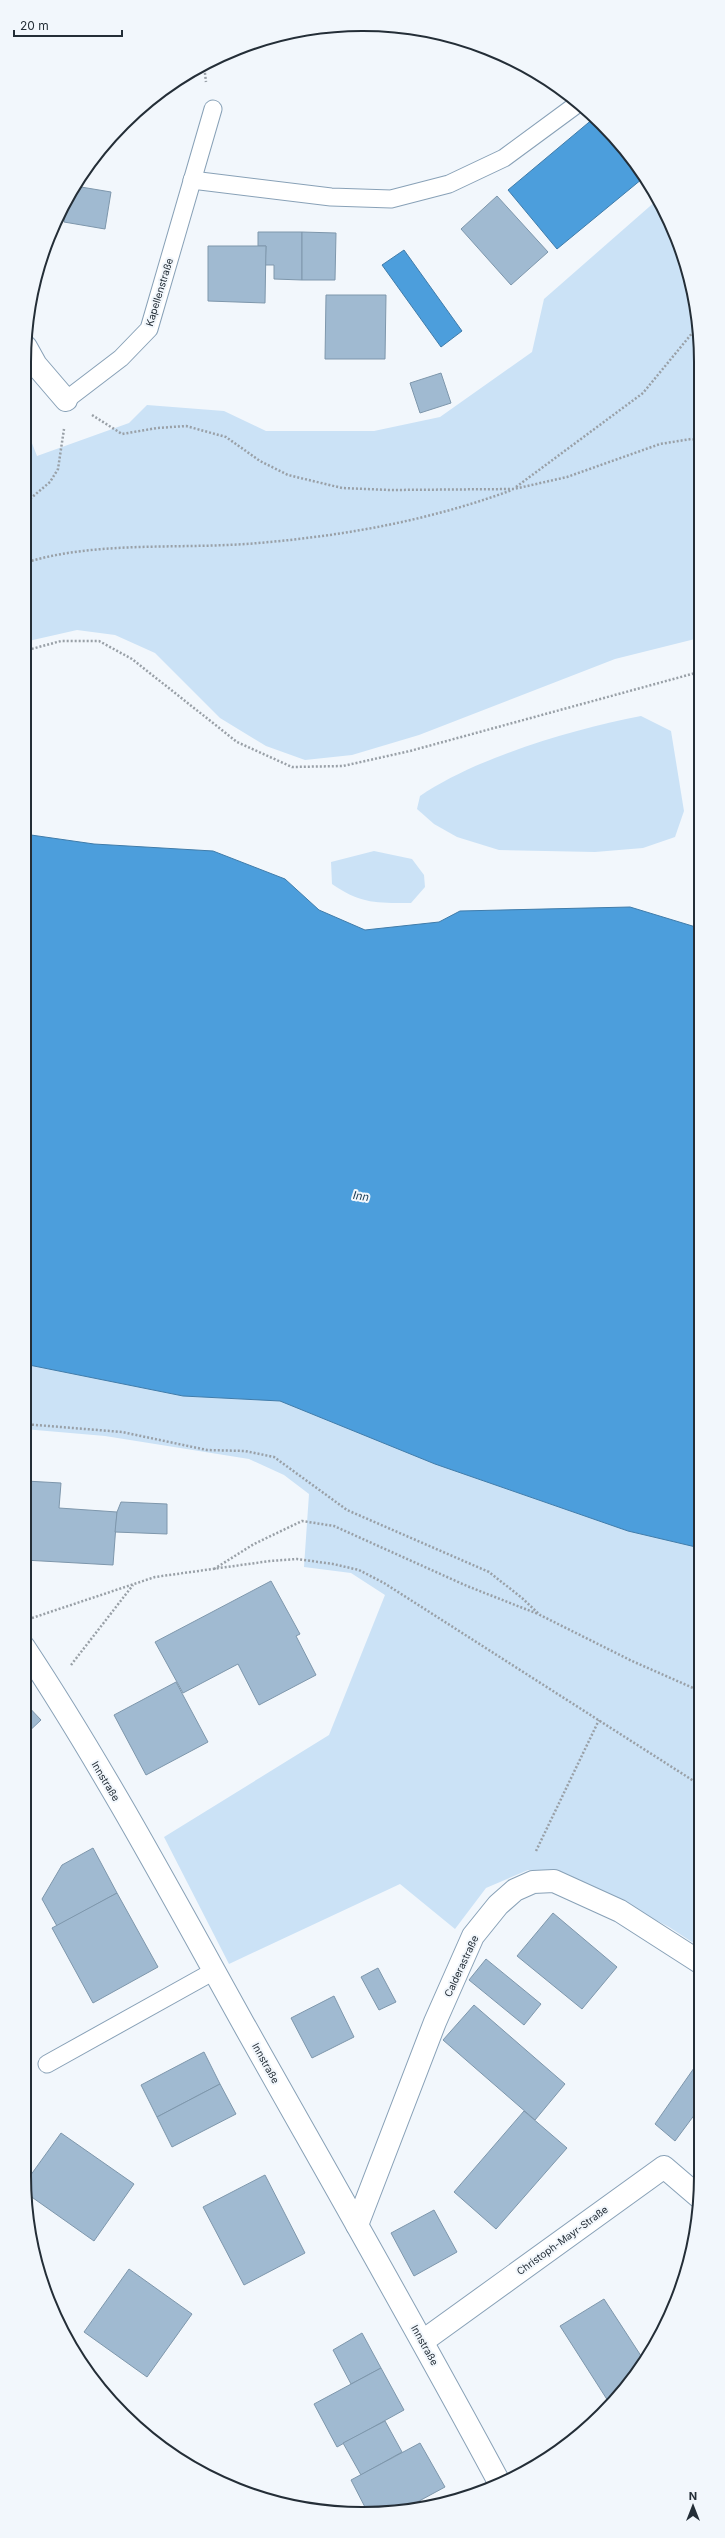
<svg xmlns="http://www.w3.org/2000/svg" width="725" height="2538" font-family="Inter,sans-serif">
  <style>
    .green { fill: #cbe2f6 }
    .water { fill: #4c9edc; stroke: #407caa }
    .building { fill: #a0bad1; stroke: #7e97ac }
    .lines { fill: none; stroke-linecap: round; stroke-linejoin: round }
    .lane-casing { stroke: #88a1b7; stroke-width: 19 }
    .street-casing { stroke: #88a1b7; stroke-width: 24 }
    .path { stroke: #99a0a7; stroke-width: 2.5; stroke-dasharray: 2 2; stroke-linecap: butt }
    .lane { stroke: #fff; stroke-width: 17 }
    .street { stroke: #fff; stroke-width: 22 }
    .labels { text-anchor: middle; stroke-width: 4; stroke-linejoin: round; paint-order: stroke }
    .street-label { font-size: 10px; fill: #242e37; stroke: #f2f7fc }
    .water-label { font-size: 11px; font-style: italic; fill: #143650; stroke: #f2f7fc }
    .rim { fill: none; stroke: #242e37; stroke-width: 2 }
  </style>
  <rect width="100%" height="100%" fill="#f2f7fc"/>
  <g class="green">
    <polygon points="657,200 666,213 698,319 699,638 615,659 419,735 352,755 305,760 266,746 220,718 155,653 115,635 77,630 24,642 24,423 37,456 129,423 147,405 224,411 266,431 374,431 440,417 532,352 544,299"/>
    <path d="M641 716 671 731 684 811 675 837 643 848 595 852 499 850 457 837 434 824 417 809 420 796C477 757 574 729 641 716Z"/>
    <path d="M374 851 412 859 424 875 425 887 411 903C376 903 361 904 332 884L331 862Z"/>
    <polygon points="24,1364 183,1396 280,1401 435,1464 628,1531 700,1548 701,1948 669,1927 567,1874 528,1870 486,1888 455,1929 400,1884 229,1964 164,1837 329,1735 385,1595 351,1573 304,1567 309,1494 284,1475 249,1459 105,1436 24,1429"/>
  </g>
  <g class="water">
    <polygon points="594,118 602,123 642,179 557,249 508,190"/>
    <polygon points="404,250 462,331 441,347 382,265"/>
    <polygon points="24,834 94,844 213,851 285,879 319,910 365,930 439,922 460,911 630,907 699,928 700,1548 628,1531 435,1464 280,1401 183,1396 24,1364"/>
  </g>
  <g class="building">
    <polygon points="75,186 111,192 105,229 64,222 68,199"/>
    <polygon points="497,196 548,252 511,285 461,229"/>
    <polygon points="258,232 302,232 302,280 274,279 274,265 265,265 266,246 258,246"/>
    <polygon points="302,232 336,233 335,280 302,280"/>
    <polygon points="208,246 266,246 265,303 208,301"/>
    <polygon points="326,295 386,295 385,359 325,359"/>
    <polygon points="441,373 451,403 420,413 410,383"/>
    <polygon points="26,1481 61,1483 59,1508 117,1512 113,1565 24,1560"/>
    <polygon points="121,1502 167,1504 167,1534 115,1532 117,1512"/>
    <polygon points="271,1581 300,1634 296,1636 316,1675 259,1705 238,1664 183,1693 155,1642"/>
    <polygon points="176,1682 208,1742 146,1775 114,1715"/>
    <polygon points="24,1702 41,1720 24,1736"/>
    <polygon points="93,1848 117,1893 57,1926 42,1899 62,1865"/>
    <polygon points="117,1893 158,1967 93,2003 52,1928"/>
    <polygon points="24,1908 30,1912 24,1921"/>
    <polygon points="553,1913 617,1967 582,2009 517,1956"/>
    <polygon points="486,1959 541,2004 524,2025 469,1980"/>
    <polygon points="378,1968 396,2002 379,2010 361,1977"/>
    <polygon points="334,1996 354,2037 312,2058 291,2018"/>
    <polygon points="474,2005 565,2084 535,2120 443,2040"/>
    <polygon points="204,2052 220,2084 157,2117 141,2085"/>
    <polygon points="701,2058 701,2106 675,2141 655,2124"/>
    <polygon points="220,2084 236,2114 172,2147 157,2117"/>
    <polygon points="524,2111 567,2148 496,2229 454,2192"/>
    <polygon points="61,2133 134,2184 94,2241 26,2193 25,2183"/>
    <polygon points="265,2175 305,2253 244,2285 203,2207"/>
    <polygon points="434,2210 457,2252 414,2276 391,2233"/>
    <polygon points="129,2269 192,2314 147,2377 84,2332"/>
    <polygon points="604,2299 645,2362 608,2401 560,2326"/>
    <polygon points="362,2333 381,2368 351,2384 333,2350"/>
    <polygon points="381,2368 404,2410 337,2447 314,2404"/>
    <polygon points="385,2421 402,2452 361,2475 343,2443"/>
    <polygon points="420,2443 445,2487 408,2507 367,2511 351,2480"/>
  </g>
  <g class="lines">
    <defs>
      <g id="lane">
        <polyline points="192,180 331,197 391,199 449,184 504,158 576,105"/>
        <polyline points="66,400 121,358 149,329 213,109"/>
        <polyline points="47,2064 214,1971"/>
      </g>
      <g id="street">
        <polyline points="26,347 36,365 66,400"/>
        <path d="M24 1647C104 1768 173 1897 243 2023 329 2176 417 2329 500 2484"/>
        <polyline points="357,2225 435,2022 473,1936 498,1905 515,1890 533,1882 554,1881 620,1911 701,1963"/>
        <polyline points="423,2341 664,2167 699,2197"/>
      </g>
    </defs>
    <use href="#lane" class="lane-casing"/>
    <use href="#street" class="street-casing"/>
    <g class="path">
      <polyline points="204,65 206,82"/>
      <polyline points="92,415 122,434 157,428 186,426 226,437 260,461 288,475 342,488 390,490 514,489 567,477 660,444 691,439 698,440"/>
      <polyline points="516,487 643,393 698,326"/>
      <polyline points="24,504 50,482 58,469 64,429"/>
      <path d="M24 563C98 540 182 550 258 543 344 536 431 520 512 490"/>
      <polyline points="24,651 61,641 99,641 132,659 237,742 292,767 343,766 410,751 699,672"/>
      <polyline points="24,1424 122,1432 207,1450 245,1451 274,1457 347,1510 489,1572 522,1598 540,1615 632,1661 700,1691"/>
      <polyline points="214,1569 254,1544 302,1521 334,1526 467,1586 538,1614"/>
      <polyline points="32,1618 155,1577 270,1561 297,1559 333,1564 359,1570 384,1583 700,1785"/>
      <polyline points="71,1665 133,1585"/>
      <polyline points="536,1851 599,1720"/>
    </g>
    <use href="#lane" class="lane"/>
    <use href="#street" class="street"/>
  </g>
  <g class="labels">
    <g class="street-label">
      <text transform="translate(159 292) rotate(-73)" y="4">Kapellenstraße</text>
      <text transform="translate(106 1781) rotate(59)" y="4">Innstraße</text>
      <text transform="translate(461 1966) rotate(-65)" y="4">Calderastraße</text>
      <text transform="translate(266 2063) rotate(61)" y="4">Innstraße</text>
      <text transform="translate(562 2240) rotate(-36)" y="4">Christoph-Mayr-Straße</text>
      <text transform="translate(425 2345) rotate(61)" y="4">Innstraße</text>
    </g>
    <g class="water-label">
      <text transform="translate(361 1196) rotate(8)" y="4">Inn</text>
    </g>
  </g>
  <path d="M0 0H725V2538H0ZM362 31H363A331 331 0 0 1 694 362V2176A331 331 0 0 1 363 2507H362A331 331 0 0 1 31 2176V362A331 331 0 0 1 362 31Z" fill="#f2f7fc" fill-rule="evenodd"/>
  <path class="rim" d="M362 31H363A331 331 0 0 1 694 362V2176A331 331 0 0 1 363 2507H362A331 331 0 0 1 31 2176V362A331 331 0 0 1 362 31Z"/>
  <g transform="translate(693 2506)" stroke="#f2f7fc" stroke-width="3" paint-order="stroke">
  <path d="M0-3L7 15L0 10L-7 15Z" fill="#242e37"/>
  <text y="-6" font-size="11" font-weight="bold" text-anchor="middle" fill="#242e37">N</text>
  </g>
  <path d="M14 30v6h108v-6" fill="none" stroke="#242e37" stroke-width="2"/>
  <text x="20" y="30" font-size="12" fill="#242e37" stroke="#f2f7fc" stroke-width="3" paint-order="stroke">20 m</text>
</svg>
